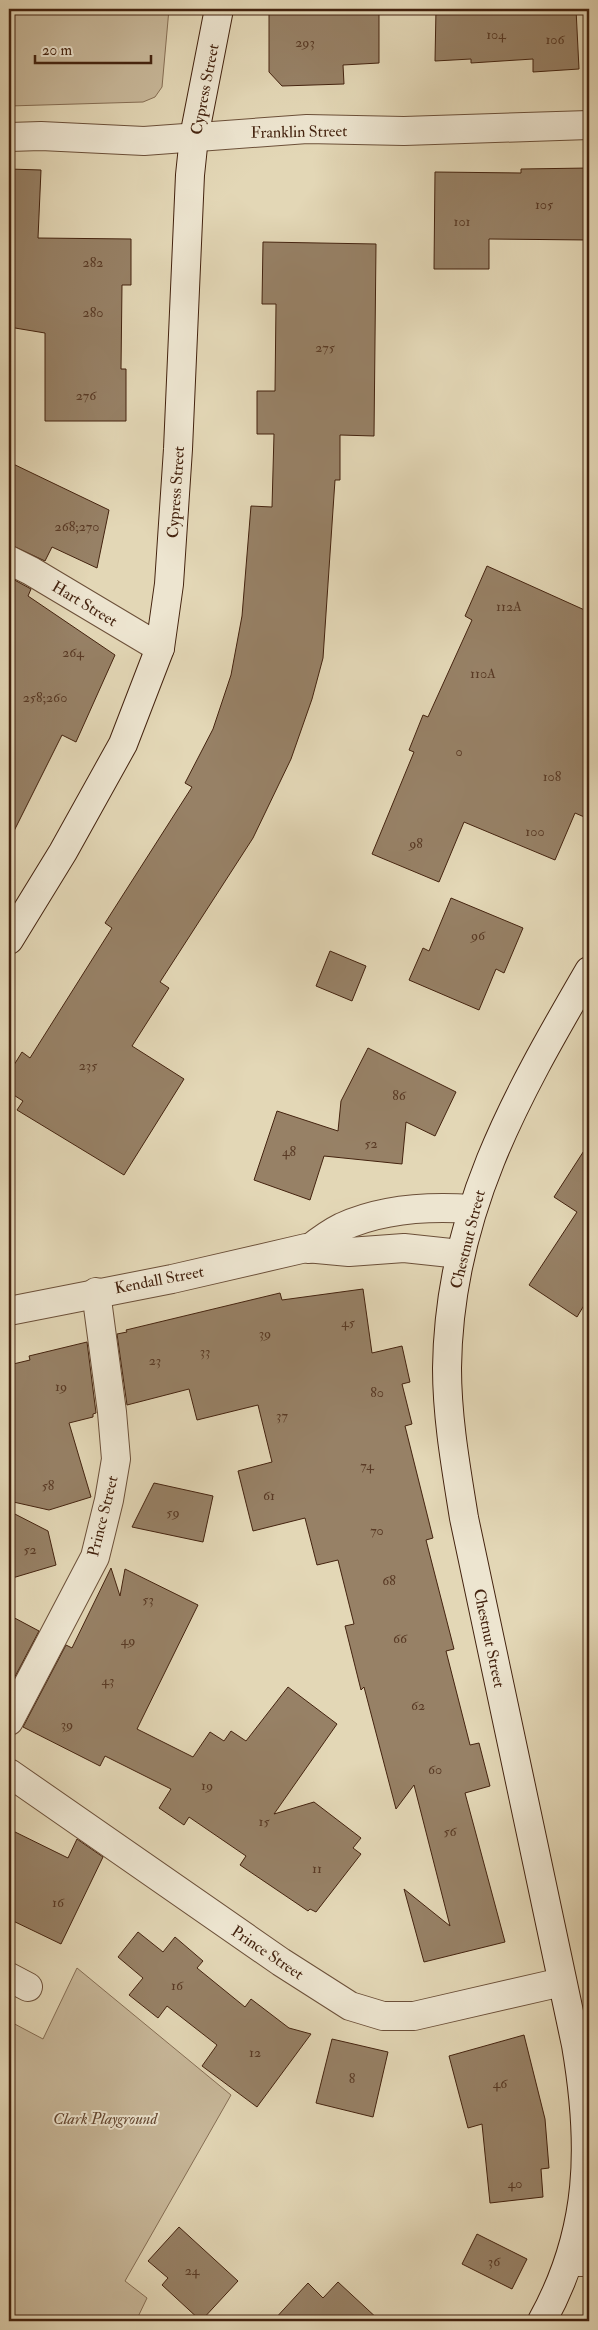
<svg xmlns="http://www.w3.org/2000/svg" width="598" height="2330" font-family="'IM FELL Double Pica',serif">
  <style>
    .green { fill: #c8b89a; stroke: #866e54 }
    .building { fill: #978166; stroke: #44230f }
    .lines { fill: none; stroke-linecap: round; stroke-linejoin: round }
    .street-casing { stroke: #6c5039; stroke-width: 30 }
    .secondary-casing { stroke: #44230f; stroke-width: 30 }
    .street { stroke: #ede5d0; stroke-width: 28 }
    .secondary { stroke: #ede5d0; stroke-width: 28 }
    .labels { text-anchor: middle; stroke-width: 4; stroke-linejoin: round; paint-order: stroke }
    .number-label { font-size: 14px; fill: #593a25 }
    .street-label { font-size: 16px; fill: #44230f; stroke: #ede5d0 }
    .park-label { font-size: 16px; font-style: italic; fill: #654832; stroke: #ede5d0 }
  </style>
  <rect width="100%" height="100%" fill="#e3d7b6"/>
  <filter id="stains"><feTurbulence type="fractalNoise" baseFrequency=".004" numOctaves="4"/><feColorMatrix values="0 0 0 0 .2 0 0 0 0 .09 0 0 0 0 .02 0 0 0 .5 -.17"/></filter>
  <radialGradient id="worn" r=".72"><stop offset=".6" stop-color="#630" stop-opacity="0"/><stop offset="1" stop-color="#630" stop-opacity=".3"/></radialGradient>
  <g class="green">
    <polygon points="9,9 169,9 162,87 155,97 143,102 9,106"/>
    <polygon points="77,1968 231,2095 125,2281 147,2298 136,2321 9,2321 9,2021 43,2039"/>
  </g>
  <g class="building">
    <polygon points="339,9 379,9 379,63 343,65 344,84 282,86 269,72 269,12"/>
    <polygon points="436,9 576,9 579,69 533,72 533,59 471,63 471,59 435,61"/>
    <polygon points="589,168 589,240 489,239 489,269 434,269 435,172 521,173 521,169"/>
    <polygon points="9,169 41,170 38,238 131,239 131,285 122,285 121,369 126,369 126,421 45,421 45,333 9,327"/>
    <polygon points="263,242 376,244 374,436 340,435 340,480 335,480 323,658 312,699 291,759 253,838 160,982 169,988 132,1046 184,1079 124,1175 17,1110 23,1101 9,1092 9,1073 22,1052 30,1058 112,928 105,923 192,787 185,783 213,729 231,675 242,616 251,506 272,507 274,434 257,434 257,391 275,391 276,304 262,304"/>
    <polygon points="9,462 109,510 97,568 52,547 45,561 9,544"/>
    <polygon points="487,566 589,612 589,819 575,813 555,860 464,822 439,882 372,854 414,752 409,750 423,715 428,717 472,620 465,616"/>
    <polygon points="9,577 31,589 28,596 115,655 76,742 62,735 9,841"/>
    <polygon points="451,898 523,928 504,973 496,969 479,1010 409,980 423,948 429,951"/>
    <polygon points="330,951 366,966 352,1001 316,986"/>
    <polygon points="368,1048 456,1092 435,1136 406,1122 402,1164 324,1156 310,1200 254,1180 277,1111 338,1131 341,1101"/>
    <polygon points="589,1143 589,1297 577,1317 529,1285 577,1212 554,1197"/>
    <polygon points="363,1289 372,1353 402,1346 410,1382 402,1384 412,1424 405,1426 433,1538 426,1540 454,1649 446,1651 470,1745 479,1743 490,1786 465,1793 505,1942 424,1962 404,1889 450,1926 414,1785 396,1809 364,1687 361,1690 345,1626 354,1624 338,1560 317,1565 305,1518 253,1531 238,1471 272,1462 258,1405 197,1420 189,1389 127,1405 117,1334 127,1332 126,1330 280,1293 282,1300"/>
    <polygon points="87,1342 96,1413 93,1414 93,1417 69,1423 91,1497 49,1510 9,1501 9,1365 30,1360 29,1356"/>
    <polygon points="154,1483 213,1496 203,1542 132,1527"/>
    <polygon points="9,1511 48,1531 56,1565 9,1579"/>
    <polygon points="111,1568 120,1596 125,1569 198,1605 137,1729 193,1757 210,1732 224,1741 231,1731 246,1741 288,1687 337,1724 274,1814 314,1802 361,1838 353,1848 361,1854 316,1912 310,1909 308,1911 240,1865 246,1856 189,1817 184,1825 159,1808 171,1789 105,1756 100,1766 23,1727 66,1645 72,1648"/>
    <polygon points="9,1615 39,1631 9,1688"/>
    <polygon points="9,1829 68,1858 77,1839 103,1857 61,1944 9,1919"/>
    <polygon points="138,1932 163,1952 175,1937 203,1961 197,1968 245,2007 251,1999 289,2028 311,2034 257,2107 202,2066 217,2045 167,2006 158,2018 129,1995 143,1978 118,1957"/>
    <polygon points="524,2035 545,2119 549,2168 541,2169 543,2197 490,2203 482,2124 468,2128 449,2056"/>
    <polygon points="332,2039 388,2052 373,2117 316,2103"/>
    <polygon points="179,2227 238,2281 201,2321 162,2285 168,2278 148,2261"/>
    <polygon points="477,2234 527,2259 512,2289 462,2264"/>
    <polygon points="338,2282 380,2321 273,2321 308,2283 323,2298"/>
  </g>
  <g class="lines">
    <defs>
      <g id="street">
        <polyline points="9,137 41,136 144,141 307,129 404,131 589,125"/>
        <polyline points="9,560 31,571 160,648"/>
        <path d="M309 1249C319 1241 330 1233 342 1227 381 1209 429 1206 472 1209"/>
        <polyline points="9,1311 172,1279 306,1248 349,1252 404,1248 460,1254"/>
        <polyline points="9,1721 95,1557 109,1500 116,1459 112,1412 96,1292"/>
        <polyline points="9,1773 281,1962 350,2006 383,2016 414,2016 562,1982"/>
        <polyline points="9,1977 28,1987"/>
        <polyline points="569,2262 589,2262"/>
      </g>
      <g id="secondary">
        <polyline points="9,940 63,852 123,744 160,648 169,584 178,449 190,175 194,137 219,9"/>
        <path d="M542 2321C592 2231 593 2145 576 2045L464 1518C456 1468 447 1418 447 1368 449 1214 514 1100 589 971"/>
      </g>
    </defs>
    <use href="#street" class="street-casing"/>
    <use href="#secondary" class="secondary-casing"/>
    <use href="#street" class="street"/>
    <use href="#secondary" class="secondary"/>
  </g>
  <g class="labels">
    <g class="number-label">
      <text x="496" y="39">104</text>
      <text x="555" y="44">106</text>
      <text x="305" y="47">293</text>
      <text x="544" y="209">105</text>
      <text x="462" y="226">101</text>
      <text x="93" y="267">282</text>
      <text x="93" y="317">280</text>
      <text x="325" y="352">275</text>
      <text x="86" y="400">276</text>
      <text x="77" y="531">268;270</text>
      <text x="509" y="611">112A</text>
      <text x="73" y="657">264</text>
      <text x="483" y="678">110A</text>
      <text x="45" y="702">258;260</text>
      <text x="459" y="756">0</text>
      <text x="552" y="781">108</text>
      <text x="535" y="836">100</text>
      <text x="416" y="848">98</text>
      <text x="478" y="940">96</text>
      <text x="88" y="1070">235</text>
      <text x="399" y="1100">86</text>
      <text x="371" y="1148">52</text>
      <text x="289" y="1156">48</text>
      <text x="348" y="1327">45</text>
      <text x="265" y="1338">39</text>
      <text x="205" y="1356">33</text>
      <text x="155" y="1365">23</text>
      <text x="61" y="1391">19</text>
      <text x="377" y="1397">80</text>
      <text x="282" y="1420">37</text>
      <text x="367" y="1470">74</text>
      <text x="48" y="1490">58</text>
      <text x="269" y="1500">61</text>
      <text x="173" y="1517">59</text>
      <text x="377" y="1535">70</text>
      <text x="30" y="1554">52</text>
      <text x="389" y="1585">68</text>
      <text x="148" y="1604">53</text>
      <text x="400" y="1643">66</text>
      <text x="128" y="1645">49</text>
      <text x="108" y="1685">43</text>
      <text x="418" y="1710">62</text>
      <text x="67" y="1729">39</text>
      <text x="435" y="1774">60</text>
      <text x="207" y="1790">19</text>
      <text x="264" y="1826">15</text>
      <text x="450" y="1836">56</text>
      <text x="317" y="1873">11</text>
      <text x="58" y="1907">16</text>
      <text x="177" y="1990">16</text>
      <text x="255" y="2057">12</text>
      <text x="352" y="2083">8</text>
      <text x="500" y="2088">46</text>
      <text x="515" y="2188">40</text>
      <text x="494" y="2266">36</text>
      <text x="192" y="2275">24</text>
    </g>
    <g class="street-label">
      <text transform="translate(204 89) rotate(-79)" y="6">Cypress Street</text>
      <text transform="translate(299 131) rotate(-1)" y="6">Franklin Street</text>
      <text transform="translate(175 492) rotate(-86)" y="6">Cypress Street</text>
      <text transform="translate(85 603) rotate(31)" y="6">Hart Street</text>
      <text transform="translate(467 1239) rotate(-76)" y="6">Chestnut Street</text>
      <text transform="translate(159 1279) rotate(-11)" y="6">Kendall Street</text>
      <text transform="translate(102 1516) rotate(-76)" y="6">Prince Street</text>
      <text transform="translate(490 1638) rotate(78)" y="6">Chestnut Street</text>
      <text transform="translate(268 1952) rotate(34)" y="6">Prince Street</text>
    </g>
    <g class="park-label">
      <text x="105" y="2124">Clark Playground</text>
    </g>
  </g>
  <rect width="598" height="2330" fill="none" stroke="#e3d7b6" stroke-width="30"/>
  <rect x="10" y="10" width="578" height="2310" fill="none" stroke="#44230f" stroke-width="2.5"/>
  <rect x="15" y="15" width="568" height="2300" fill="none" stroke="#44230f"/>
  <path d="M35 55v8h116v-8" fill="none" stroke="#44230f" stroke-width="2.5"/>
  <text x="42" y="55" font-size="15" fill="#44230f" stroke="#ede5d0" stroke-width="4" paint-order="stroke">20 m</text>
  <rect width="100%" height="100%" filter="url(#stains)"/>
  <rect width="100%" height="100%" fill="url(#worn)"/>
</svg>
